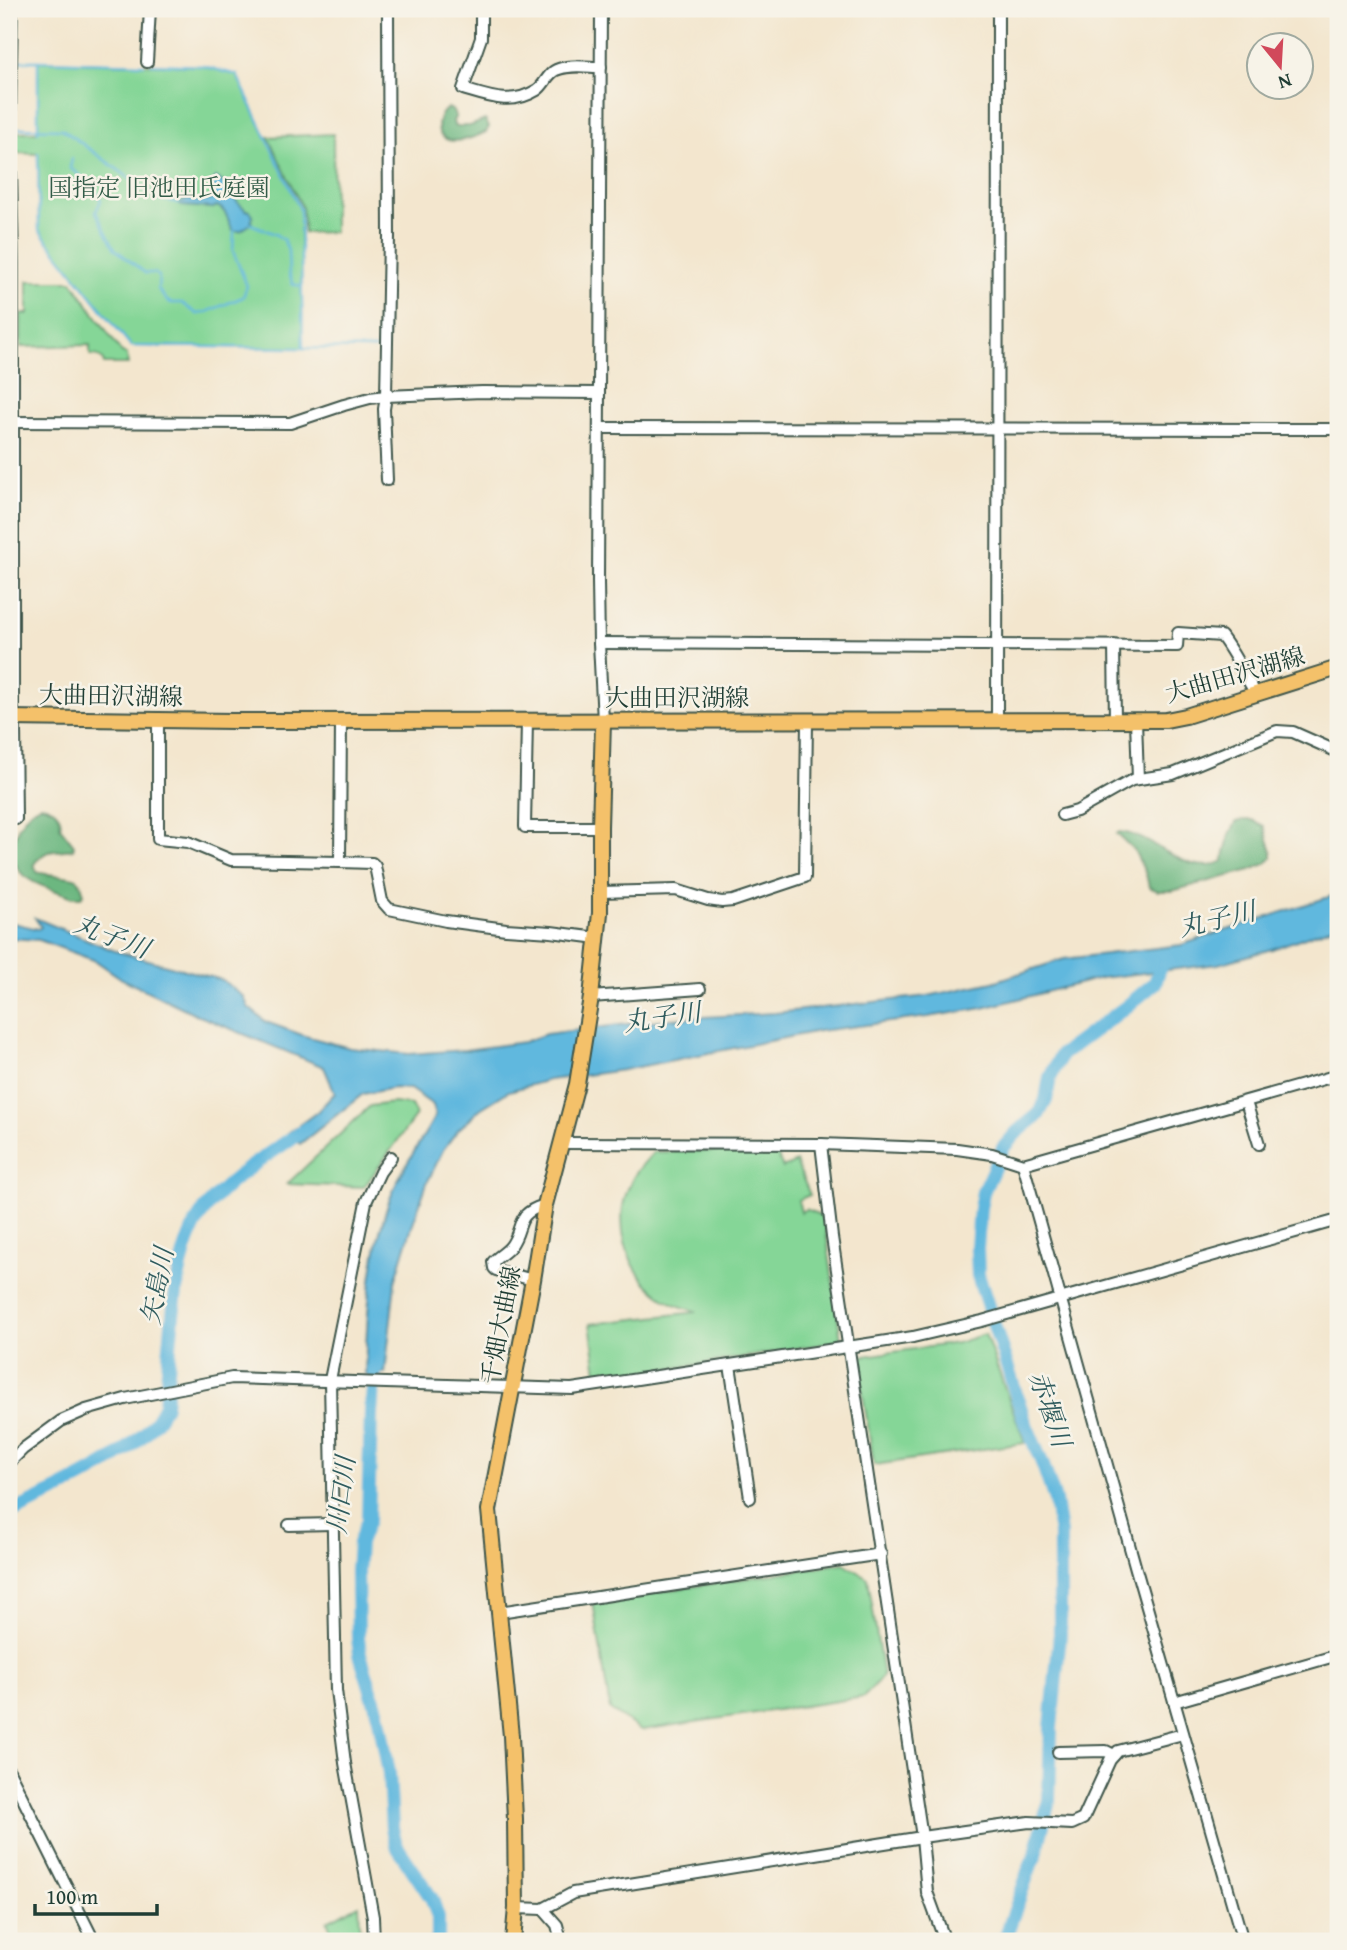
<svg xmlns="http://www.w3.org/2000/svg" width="1347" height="1950" font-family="'Gentium Book Plus','Noto Serif JP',serif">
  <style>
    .green { fill: #85d697; stroke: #528a66; stroke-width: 2 }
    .forest { fill: #6cb780; stroke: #467a5a; stroke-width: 2 }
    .water { fill: #61b8de; stroke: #407a89; stroke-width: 2 }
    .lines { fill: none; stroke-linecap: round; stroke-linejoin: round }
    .stream { stroke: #61b8de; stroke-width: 2.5 }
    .river { stroke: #61b8de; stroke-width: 14 }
    .minor-casing { stroke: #3f564b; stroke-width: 14 }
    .major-casing { stroke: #3f564b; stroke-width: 18 }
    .minor { stroke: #fff; stroke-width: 10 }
    .major { stroke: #f4c16a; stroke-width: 14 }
    .labels { text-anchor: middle; stroke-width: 5; stroke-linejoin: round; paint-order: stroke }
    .park-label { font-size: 24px; fill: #335c48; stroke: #f7f3e8 }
    .street-label { font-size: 24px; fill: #1f3d34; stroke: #f7f3e8 }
    .water-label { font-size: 26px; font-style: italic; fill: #305c5e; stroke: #f7f3e8 }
  </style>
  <rect width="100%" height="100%" fill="#f7f3e8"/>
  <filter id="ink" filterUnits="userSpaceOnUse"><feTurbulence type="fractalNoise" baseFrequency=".0143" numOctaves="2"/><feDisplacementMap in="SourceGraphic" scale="14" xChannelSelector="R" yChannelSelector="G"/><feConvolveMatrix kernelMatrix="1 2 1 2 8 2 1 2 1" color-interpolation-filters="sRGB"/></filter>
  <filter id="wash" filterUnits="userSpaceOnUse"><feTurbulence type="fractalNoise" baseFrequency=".00686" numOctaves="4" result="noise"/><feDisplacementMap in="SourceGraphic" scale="28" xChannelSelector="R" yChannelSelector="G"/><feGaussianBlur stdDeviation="1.57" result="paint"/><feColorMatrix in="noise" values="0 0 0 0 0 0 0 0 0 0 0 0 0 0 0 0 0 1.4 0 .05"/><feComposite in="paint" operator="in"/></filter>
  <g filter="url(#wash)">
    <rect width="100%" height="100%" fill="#f3e6ce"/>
    <g class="green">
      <polygon points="38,61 203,66 237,75 300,209 303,348 131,346 39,230 38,154 16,153 16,132 38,132"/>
      <polygon points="333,134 334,232 304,233 302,207 268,137"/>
      <path d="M28 281H72L122 353 127 354 128 364H104C102 356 98 355 90 355V345L21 347V314H28Z"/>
      <polygon points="393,1103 411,1105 416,1115 364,1187 287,1184 370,1106"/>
      <path d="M775 1150 783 1168 796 1162 810 1195 798 1200 801 1212 806 1209 824 1217 841 1341 708 1363 598 1379 590 1324 697 1312C683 1307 670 1304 658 1294 625 1268 612 1220 631 1182 636 1170 645 1162 654 1152Z"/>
      <polygon points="985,1334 1025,1443 874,1465 857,1357 957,1343"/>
      <polygon points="844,1563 868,1578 883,1676 864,1697 641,1730 610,1710 593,1602"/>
      <polygon points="359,1905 361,1941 336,1941 327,1921"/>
    </g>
    <g class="forest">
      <path d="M448 108 452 110 456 117 453 120 454 126H470L485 120 489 127 486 132C476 137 459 143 448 140 433 135 437 114 448 108Z"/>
      <path d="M41 805C53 807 63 814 60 827L74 845 73 849C55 852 46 848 34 864L37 872C48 876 71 875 77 879 82 882 82 889 84 894L81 897H73C36 883 0 879 18 828 24 818 30 808 41 805Z"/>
      <path d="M1243 820H1252L1264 826 1272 852V858L1265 864 1251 870 1172 891H1158L1149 887 1146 874 1134 850 1117 834 1119 832C1152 833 1189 881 1223 861L1229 836 1236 822Z"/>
    </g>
    <g class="water">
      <path d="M215 177C226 182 225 188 232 196 236 201 242 206 246 210L250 211 253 215 251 224 240 231H234C227 223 229 211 217 206L213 208 182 206 179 203 188 199C203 203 220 204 212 183Z"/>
      <path d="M1338 894V925L1272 949 1218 964 1101 978 983 1008 928 1017 819 1031 623 1070 549 1080 509 1091 480 1109 458 1130 443 1150 427 1183 412 1226 395 1282 385 1374H365C367 1310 370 1241 397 1182 408 1160 423 1138 435 1116L433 1105 410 1089 394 1088 363 1094 300 1144 288 1133 317 1112 335 1093 324 1067 202 1017 122 979 96 961 39 940 9 938V922L38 929 41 927 35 918 115 951 222 980 244 997 248 1007 266 1022 305 1036 350 1048 409 1054 465 1050 524 1042 546 1034 669 1019 775 1013 928 996 993 982 1064 959 1181 945Z"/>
    </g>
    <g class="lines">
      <g class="stream">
        <polyline points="15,61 38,61 38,132"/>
        <polyline points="38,61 144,64"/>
        <polyline points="151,64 203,66 237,75 300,209 303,348"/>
        <polyline points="19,128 62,129 158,199 179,203"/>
        <polyline points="38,153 39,230 131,346 375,349"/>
        <path d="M72 159 70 168C84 178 93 185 101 200L96 212 115 249 145 273H154L159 276 158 289 167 301 172 303H182L197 314 204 313 243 297 247 286 233 251 234 231"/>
        <polyline points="251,224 275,234 284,240 288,251 289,273 293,284 302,287"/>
      </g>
      <g class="river">
        <polyline points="376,1356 371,1412 368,1520 359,1543 357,1572 358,1638 360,1654 378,1713 389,1773 392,1828 396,1845 432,1899 438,1917 438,1937 436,1941"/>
        <path d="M9 1514C55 1490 145 1454 165 1405 171 1351 171 1255 203 1212 230 1176 271 1153 307 1128"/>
        <polyline points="1004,1941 1032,1862 1035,1858 1049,1800 1051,1727 1060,1634 1060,1534 1055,1500 1043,1465 1025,1422 978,1275 977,1248 980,1208 983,1192 1003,1148 1017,1132 1038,1115 1046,1100 1050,1077 1061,1055 1126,1007 1155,983 1163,959"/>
      </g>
    </g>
  </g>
  <g filter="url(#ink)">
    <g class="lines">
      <defs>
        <g id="minor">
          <path d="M481 9V38L463 89C490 97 511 106 537 90 545 85 547 74 556 70 569 64 587 67 601 67"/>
          <polyline points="601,9 598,582 599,643 603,721"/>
          <polyline points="147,62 150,9"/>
          <polyline points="9,422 290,423 344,405 370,398 386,396 482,392 599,393"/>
          <polyline points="599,428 1338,429"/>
          <polyline points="387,480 384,409 386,396 389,237 388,9"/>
          <path d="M599 643 1177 646 1178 633 1221 636C1235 654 1244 675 1256 694"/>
          <polyline points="1114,645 1115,720"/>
          <polyline points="158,719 158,839 188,842 231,860 340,862 341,720"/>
          <polyline points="527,720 525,827 600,827"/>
          <polyline points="997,720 998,9"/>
          <polyline points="1136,720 1138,779"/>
          <polyline points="1062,815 1077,811 1132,780 1173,774 1277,731 1293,732 1338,752"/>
          <polyline points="9,817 16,819 15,725 13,718 13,263 10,124 12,9"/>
          <polyline points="340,862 372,863 375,866 382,901 389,909 446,921 506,929 551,932 598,938"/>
          <polyline points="600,892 676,890 708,900 722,902 733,901 805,877 807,721"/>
          <polyline points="591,997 700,989"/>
          <polyline points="1246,1102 1259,1144"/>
          <polyline points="560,1143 821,1144 957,1149 992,1154 1023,1164 1338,1075"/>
          <polyline points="821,1144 832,1237 922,1837 927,1892 945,1941"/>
          <polyline points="1023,1164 1136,1569 1243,1941"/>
          <path d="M533 1280 496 1270 494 1268 493 1262C498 1256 505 1253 510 1247 525 1228 513 1214 545 1205"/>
          <polyline points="730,1365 750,1498"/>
          <polyline points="9,1463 23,1449 61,1421 86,1410 125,1399 232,1378 572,1389 913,1337 982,1321 1338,1220"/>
          <polyline points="289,1525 332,1524"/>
          <polyline points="499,1612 881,1554"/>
          <polyline points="1174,1702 1338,1655"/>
          <polyline points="1058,1752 1106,1751 1114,1755"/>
          <polyline points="9,1771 94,1941"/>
          <polyline points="516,1908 543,1909 573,1893 922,1837 1029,1822 1072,1824 1083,1819 1110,1760 1118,1751 1183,1734"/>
          <polyline points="543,1909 557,1925 561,1941"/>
          <polyline points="374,1941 373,1917 345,1763 336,1690 330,1380 366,1202 380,1172 391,1157"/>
        </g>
        <g id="major">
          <polyline points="9,718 233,721 1166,720 1186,716 1338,668"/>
          <polyline points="513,1941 516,1908 515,1819 511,1736 489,1510 533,1280 545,1205 577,1084 591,997 600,913 600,827 603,721"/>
        </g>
      </defs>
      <use href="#minor" class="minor-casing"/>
      <use href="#major" class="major-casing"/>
      <use href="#minor" class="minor"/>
      <use href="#major" class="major"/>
    </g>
  </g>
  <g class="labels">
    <g class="park-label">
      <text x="159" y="196">国指定 旧池田氏庭園</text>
    </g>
    <g class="street-label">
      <text transform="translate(1235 675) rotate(-16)" y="8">大曲田沢湖線</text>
      <text transform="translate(111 696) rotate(1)" y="8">大曲田沢湖線</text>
      <text x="677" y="706">大曲田沢湖線</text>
      <text transform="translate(501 1325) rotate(-79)" y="8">千畑大曲線</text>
    </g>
    <g class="water-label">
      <text transform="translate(1217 919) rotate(-13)" y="9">丸子川</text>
      <text transform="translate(112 936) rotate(21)" y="9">丸子川</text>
      <text transform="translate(662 1017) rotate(-8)" y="9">丸子川</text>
      <text transform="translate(157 1286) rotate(-79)" y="9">矢島川</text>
      <text transform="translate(1050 1409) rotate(71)" y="9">赤堰川</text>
      <text transform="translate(341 1495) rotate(-83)" y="9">川口川</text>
    </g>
  </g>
  <rect width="1347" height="1950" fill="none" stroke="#f7f3e8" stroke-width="35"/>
  <g transform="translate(1280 66) rotate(162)"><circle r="33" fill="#f7f3e8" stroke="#a1aaa0" stroke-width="2"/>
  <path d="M0-5L12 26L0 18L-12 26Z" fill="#d1495b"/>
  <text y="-10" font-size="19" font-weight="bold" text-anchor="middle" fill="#1f3d34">N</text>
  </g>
  <path d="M35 1904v10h122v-10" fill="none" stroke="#1f3d34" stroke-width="3.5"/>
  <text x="46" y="1904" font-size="21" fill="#1f3d34" stroke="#f7f3e8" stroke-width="5" paint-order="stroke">100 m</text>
</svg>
